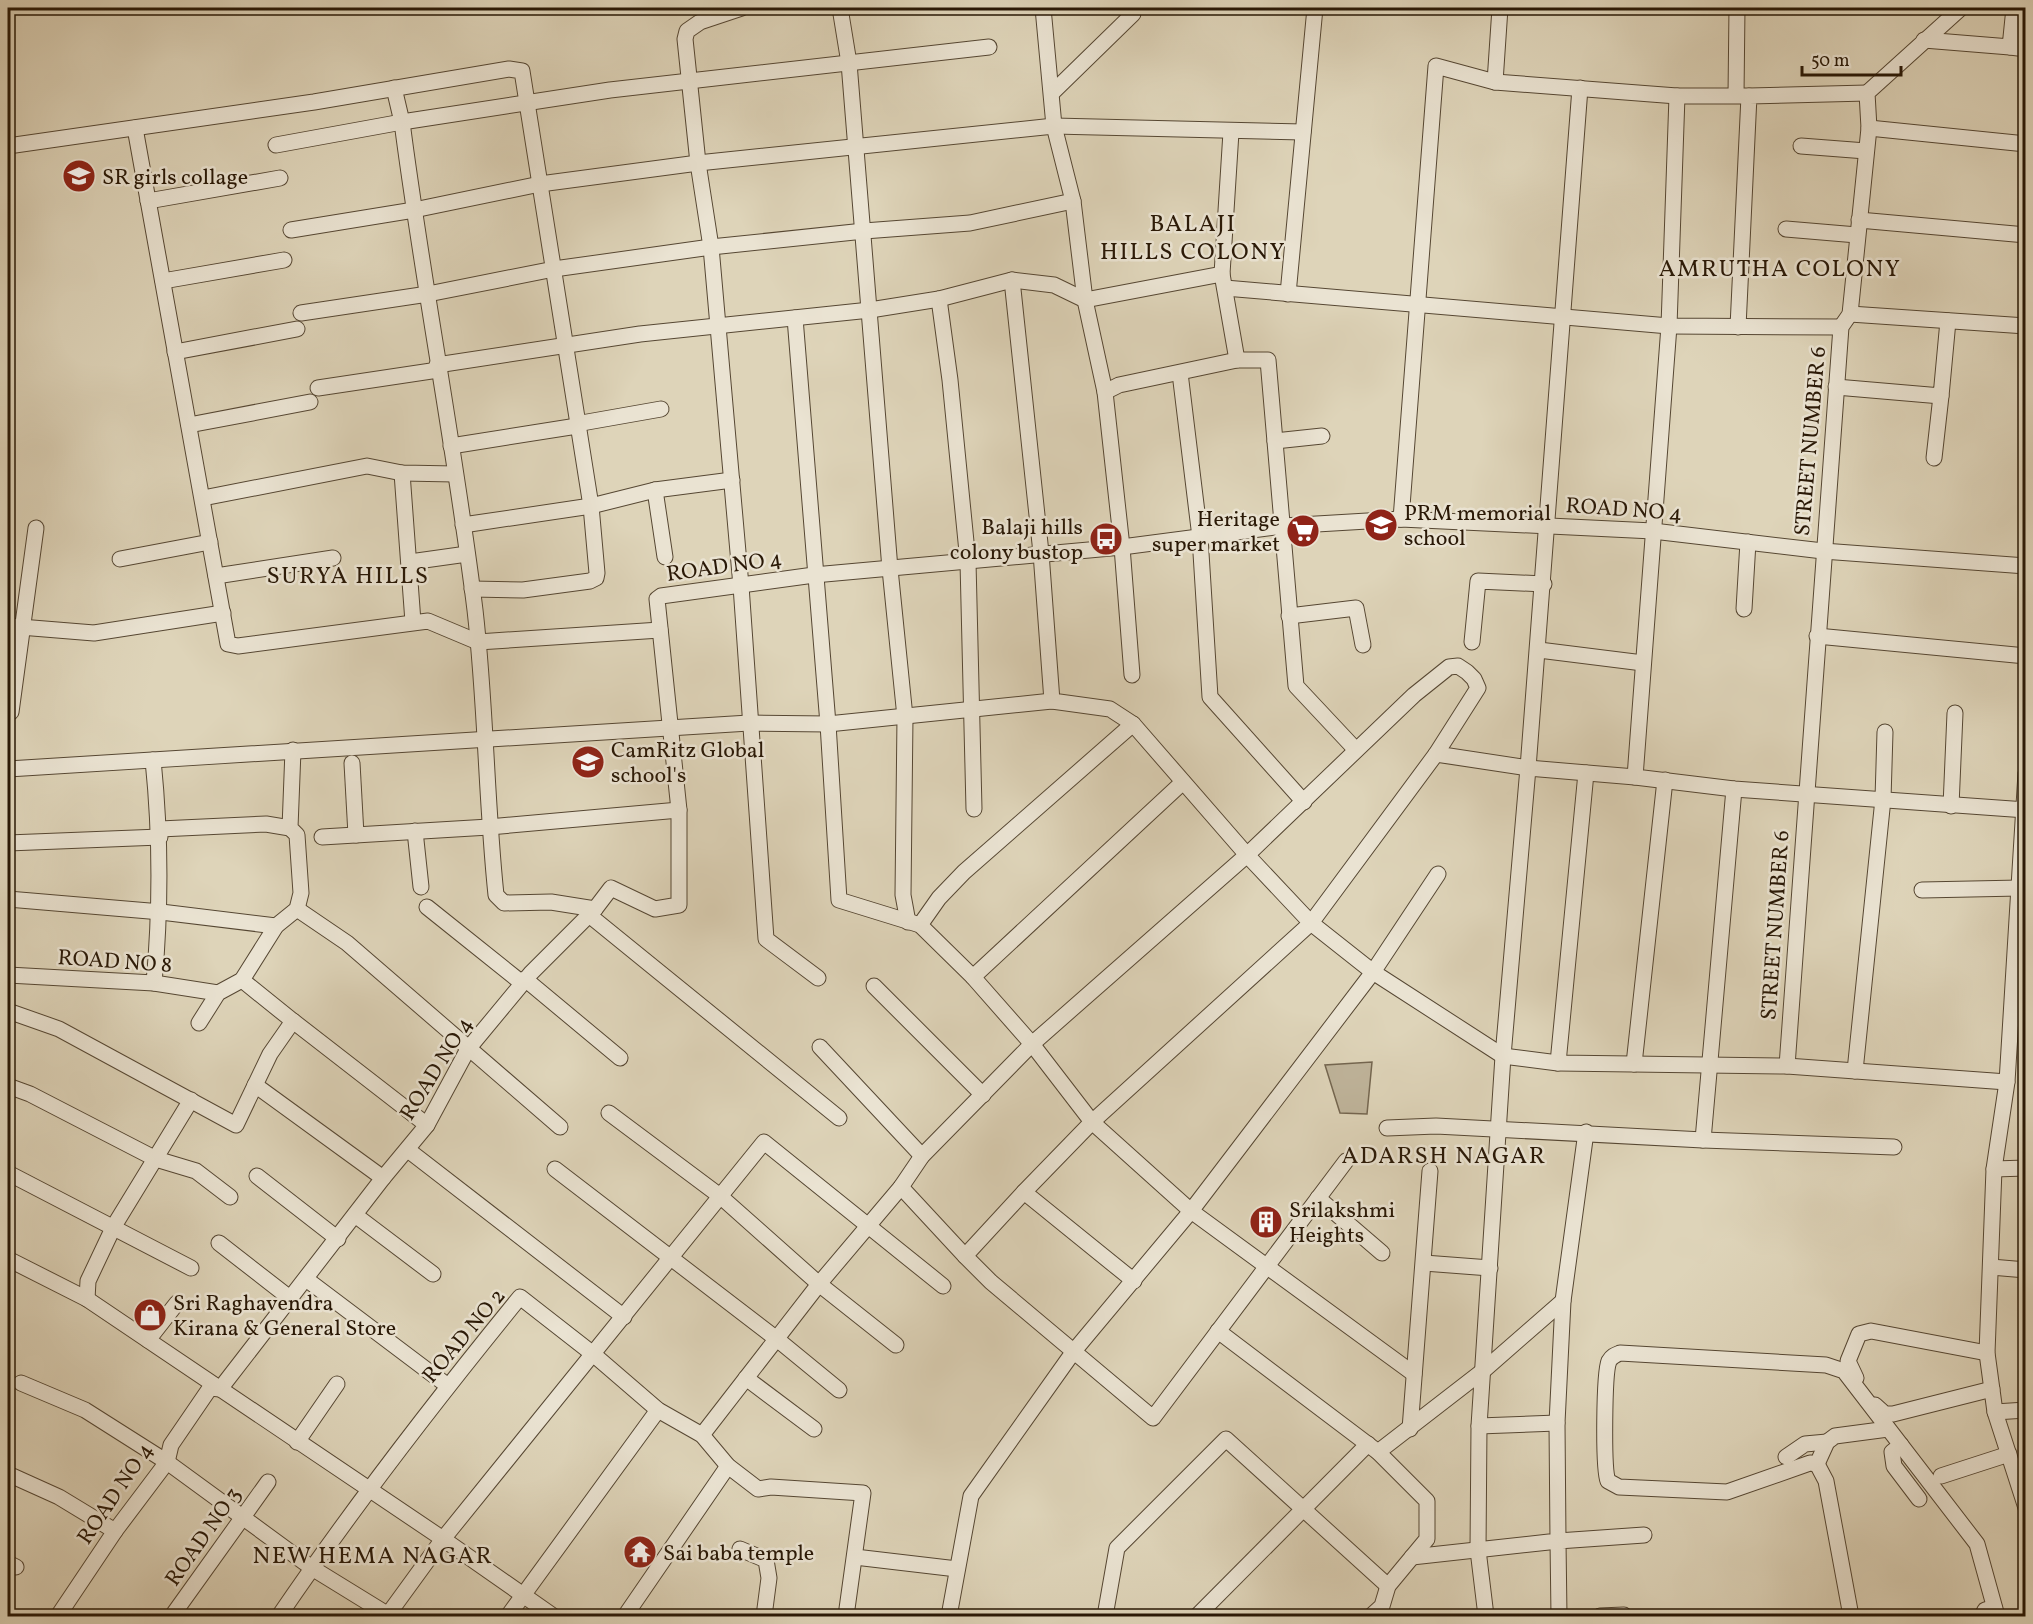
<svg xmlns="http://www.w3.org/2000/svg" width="2033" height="1624" font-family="Vollkorn,serif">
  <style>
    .green { fill: #bfb49b; stroke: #746650; stroke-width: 1.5 }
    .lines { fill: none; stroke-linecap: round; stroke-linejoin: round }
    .minor-casing { stroke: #564733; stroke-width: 17 }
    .minor { stroke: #eae3d2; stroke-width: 15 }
    .labels { text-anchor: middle; stroke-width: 5; stroke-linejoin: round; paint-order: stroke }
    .poi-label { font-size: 22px; fill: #291806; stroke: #eae3d2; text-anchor: start }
    .street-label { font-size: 22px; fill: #291806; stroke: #eae3d2 }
    .neighbourhood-label { font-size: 24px; letter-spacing: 1.5px; fill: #291806; stroke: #eae3d2 }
  </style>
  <rect width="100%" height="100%" fill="#ded4b9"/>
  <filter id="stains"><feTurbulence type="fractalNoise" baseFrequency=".00333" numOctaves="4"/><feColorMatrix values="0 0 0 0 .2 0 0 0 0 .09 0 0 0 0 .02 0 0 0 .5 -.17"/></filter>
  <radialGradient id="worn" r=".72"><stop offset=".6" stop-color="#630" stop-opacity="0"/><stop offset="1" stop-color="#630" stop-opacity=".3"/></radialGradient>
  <polygon class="green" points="1372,1062 1367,1114 1340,1113 1325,1065"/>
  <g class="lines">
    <defs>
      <g id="minor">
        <polyline points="742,8 700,22 687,31 685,39 698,163 711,247 741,586 766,939 818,978"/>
        <polyline points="840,8 849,63 890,569 905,717 903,895 908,922"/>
        <polyline points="1043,8 1054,126 1073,201 1085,300 1105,392 1122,547 1132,675"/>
        <polyline points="1924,40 2010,47 2014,8"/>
        <polyline points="2010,47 2026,49"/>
        <polyline points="1495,82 1500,8"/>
        <path d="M394 88 402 122C423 285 455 447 475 610 486 705 486 800 496 895L504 903 551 902 595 909"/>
        <polyline points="1052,93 1133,14 1124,8"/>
        <polyline points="1736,95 1737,8"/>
        <polyline points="1749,96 1677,96 1669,326 1635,777 1734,789 2026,810"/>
        <polyline points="135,128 228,644 238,646 428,621 478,642 660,630"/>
        <polyline points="1869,128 2026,144"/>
        <polyline points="1231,132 1222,274 1237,360"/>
        <polyline points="276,145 402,122 610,90 989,47"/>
        <polyline points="8,146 314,102 509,69 522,71 591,506 597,573 596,578 590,581 523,590 472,589"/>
        <polyline points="1801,146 1866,151"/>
        <polyline points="148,201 280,178"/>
        <polyline points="1859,220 2026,235"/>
        <polyline points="1786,229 1857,235"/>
        <polyline points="291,230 414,210 540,184 698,163 1054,126 1303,132"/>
        <polyline points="1012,280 1041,553 1052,701 1110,709 1133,724 1247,855 1311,923 1373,972 1503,1056 1558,1063 1787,1066 2007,1082"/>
        <polyline points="163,281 284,260"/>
        <polyline points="1225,288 1669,326 1841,327"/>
        <polyline points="1288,294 1315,8"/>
        <polyline points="939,299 950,380 968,562 974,809"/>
        <polyline points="301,313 428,294 554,269 711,247 864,231 970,223 1073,201"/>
        <polyline points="1850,314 2026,326"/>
        <polyline points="795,318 828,724 839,900 920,925 973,977 1032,1044 1092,1122 1191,1211 1414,1374"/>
        <polyline points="1738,327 1749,96 1867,93"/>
        <polyline points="175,352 297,329"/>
        <polyline points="437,365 640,334 870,310 939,299 1012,280 1054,285 1085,300 1222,274"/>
        <polyline points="1180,373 1200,537 1210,697 1304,802"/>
        <polyline points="1836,387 1941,396 1948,321"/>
        <polyline points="318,388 438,370"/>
        <polyline points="1105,392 1119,385 1237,360 1268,360 1296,686 1356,750"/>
        <polyline points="576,424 661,409"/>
        <polyline points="189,425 310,402"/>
        <polyline points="1275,441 1322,436"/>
        <polyline points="451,446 577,426"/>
        <polyline points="1934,458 1941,396"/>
        <polyline points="402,473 413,622"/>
        <polyline points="655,490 665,557"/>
        <polyline points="203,498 367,466 402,473 455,474"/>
        <polyline points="1401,519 1436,66 1495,82 1677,96"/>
        <polyline points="463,525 591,506 655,490 732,480"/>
        <polyline points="120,559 210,542"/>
        <polyline points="410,562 467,554"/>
        <polyline points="216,576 333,558"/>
        <polyline points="1744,609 1748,542"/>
        <polyline points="1289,616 1356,608 1363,645"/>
        <polyline points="8,626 94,633 223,613"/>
        <polyline points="1817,636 2026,656"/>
        <polyline points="1472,642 1478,581 1544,584"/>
        <polyline points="1539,650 1643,663"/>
        <polyline points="11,712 36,528"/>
        <polyline points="1436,754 1528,768 1580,88"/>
        <path d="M153 760C161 837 161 906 154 983"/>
        <polyline points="352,763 356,835"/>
        <polyline points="8,769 749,723 828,724 1052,701"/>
        <polyline points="2026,773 2007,1082 1994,1169 1987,1353 1995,1412 2026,1508"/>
        <polyline points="1951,806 1955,713"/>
        <polyline points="160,829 266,824 290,828"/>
        <polyline points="415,831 421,887"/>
        <polyline points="322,837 489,827 679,810"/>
        <polyline points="8,843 160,837"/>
        <polyline points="1922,890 2020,888"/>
        <polyline points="8,899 161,912 276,926"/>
        <polyline points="427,907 522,983"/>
        <polyline points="297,909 347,943 560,1127"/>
        <polyline points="589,915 839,1118"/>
        <polyline points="920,925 939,898 964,872 1133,724"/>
        <polyline points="8,975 154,983 218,993"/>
        <polyline points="973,977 1183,782"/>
        <polyline points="525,979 620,1058"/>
        <polyline points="874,986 983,1095"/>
        <polyline points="8,1011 59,1029 236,1125 270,1054 293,1021 242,980"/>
        <polyline points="293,1021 427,1125"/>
        <polyline points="199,1023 218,993 242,980 276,926 297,909 301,893 297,835 290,828 293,750"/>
        <polyline points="820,1047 922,1156"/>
        <polyline points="1558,1063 1586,773"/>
        <polyline points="1634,1064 1665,780"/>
        <polyline points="1787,1066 1841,327 1850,314 1869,128 1867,93 1961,8"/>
        <polyline points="1855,1071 1883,799 1885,732"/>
        <polyline points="255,1085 383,1178"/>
        <polyline points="8,1086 30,1094 156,1159 196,1171 230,1197"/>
        <polyline points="609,1113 720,1196 819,1284 896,1345"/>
        <polyline points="1387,1128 1436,1126 1703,1140 1894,1147"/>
        <polyline points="1703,1140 1734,789"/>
        <polyline points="408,1150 624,1317"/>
        <polyline points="555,1169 778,1340 839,1390"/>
        <polyline points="1994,1169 2026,1168"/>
        <polyline points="8,1173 191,1268"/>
        <polyline points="257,1176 338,1239"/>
        <polyline points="901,1187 965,1256 1024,1192 1134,1281"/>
        <polyline points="1318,1198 1382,1253"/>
        <polyline points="355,1215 433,1274"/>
        <polyline points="219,1243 291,1299"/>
        <polyline points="965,1256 991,1282 1153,1418 1346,1161"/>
        <polyline points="8,1259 87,1299 443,1539 764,1142 943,1286"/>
        <polyline points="1424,1263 1490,1268"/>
        <polyline points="1991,1267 2026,1270"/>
        <polyline points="306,1279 448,1386"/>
        <polyline points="87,1299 88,1281 114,1226 191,1100"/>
        <polyline points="1218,1331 1378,1452 1427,1501 1427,1539 1388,1586 1382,1606 1371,1616"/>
        <polyline points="148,1340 177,1303"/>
        <polyline points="746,1378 814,1429"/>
        <polyline points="1856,1378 1848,1361 1859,1334 1871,1331 1987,1353"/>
        <polyline points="21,1383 85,1410 167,1462 312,1568 390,1616"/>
        <polyline points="1875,1405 1885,1414 1893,1414 1992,1389"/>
        <polyline points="1995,1412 2026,1410"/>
        <polyline points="1479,1426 1557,1423"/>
        <polyline points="1410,1429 1430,1171"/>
        <polyline points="702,1435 819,1284 901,1187 922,1156 1032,1044 1247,855 1414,695 1449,667 1458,666 1467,672 1474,679 1478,688 1436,754 1311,923 1092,1122 1024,1192"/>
        <polyline points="297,1442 337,1384"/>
        <polyline points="1901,1445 1892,1452 1894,1466 1919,1499"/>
        <polyline points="1378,1452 1484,1370 1563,1301"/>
        <polyline points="1786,1457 1805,1444 1827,1442"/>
        <polyline points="1817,1464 1827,1442 1835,1436 1888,1429"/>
        <polyline points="8,1474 59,1497 115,1531"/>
        <polyline points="1941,1476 2009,1454"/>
        <polyline points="740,1549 766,1560 769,1578 764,1616"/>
        <polyline points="855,1557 957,1569"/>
        <polyline points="1412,1557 1558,1541 1557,1423 1563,1301 1586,1132"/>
        <polyline points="8,1563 16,1567"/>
        <polyline points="58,1616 115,1531 167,1462 171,1445 210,1388 220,1389 383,1178 427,1125 468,1049 531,973 595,909 611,888 655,909 679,905 679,810 657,599 661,596 814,575 1122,547 1283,526 1401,519 1653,531 1823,551 2026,566"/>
        <polyline points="172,1616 268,1482"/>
        <path d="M279 1616C354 1506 436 1400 520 1297L593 1354 658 1410 702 1435 728 1466 758 1489 771 1487 863 1493 846 1616"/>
        <polyline points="387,1616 443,1539 553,1616"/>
        <polyline points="508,1616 658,1410"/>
        <polyline points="625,1616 728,1466"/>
        <polyline points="949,1616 971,1496 1074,1351 1191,1211 1373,972 1438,874"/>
        <polyline points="1105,1616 1117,1548 1226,1439 1388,1586"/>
        <polyline points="1197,1616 1368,1444"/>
        <polyline points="1486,1616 1478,1550 1479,1426 1503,1056 1528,768 1635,777"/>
        <polyline points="1559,1616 1558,1541 1644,1535"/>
        <polyline points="1600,1616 1624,1615"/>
        <path d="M1851 1616 1826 1481 1817 1464 1810 1463 1727 1492 1619 1487 1608 1481C1603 1469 1604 1373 1609 1361 1612 1356 1615 1355 1620 1353L1826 1365 1844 1371 1977 1544 1997 1616"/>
        <polyline points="1982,1616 1985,1610 1994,1607"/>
      </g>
    </defs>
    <use href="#minor" class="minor-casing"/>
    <use href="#minor" class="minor"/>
  </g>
  <defs>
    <symbol id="university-disc" viewBox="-11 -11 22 22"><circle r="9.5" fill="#8f2418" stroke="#eae3d2"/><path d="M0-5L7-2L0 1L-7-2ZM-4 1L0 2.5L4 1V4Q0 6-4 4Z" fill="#fff"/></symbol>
    <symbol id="school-disc" viewBox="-11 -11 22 22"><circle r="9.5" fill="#8f2418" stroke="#eae3d2"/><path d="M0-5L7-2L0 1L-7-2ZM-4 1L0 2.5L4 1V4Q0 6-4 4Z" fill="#fff"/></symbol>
    <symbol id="supermarket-disc" viewBox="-11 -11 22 22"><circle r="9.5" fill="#8f2418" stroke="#eae3d2"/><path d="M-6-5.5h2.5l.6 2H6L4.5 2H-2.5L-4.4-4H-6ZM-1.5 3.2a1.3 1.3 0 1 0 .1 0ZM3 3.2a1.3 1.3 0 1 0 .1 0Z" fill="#fff"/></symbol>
    <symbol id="bus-disc" viewBox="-11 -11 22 22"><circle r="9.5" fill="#8f2418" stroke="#eae3d2"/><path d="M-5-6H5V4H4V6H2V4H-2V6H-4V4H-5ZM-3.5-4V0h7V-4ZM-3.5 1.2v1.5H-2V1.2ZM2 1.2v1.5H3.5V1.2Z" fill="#fff"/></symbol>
    <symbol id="building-disc" viewBox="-11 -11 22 22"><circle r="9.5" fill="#8f2418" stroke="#eae3d2"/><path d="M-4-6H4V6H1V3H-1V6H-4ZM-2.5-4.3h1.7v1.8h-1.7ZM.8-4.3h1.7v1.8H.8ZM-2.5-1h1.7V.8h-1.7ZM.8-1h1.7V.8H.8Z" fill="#fff"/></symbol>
    <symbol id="shop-disc" viewBox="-11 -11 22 22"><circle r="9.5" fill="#8f2418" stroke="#eae3d2"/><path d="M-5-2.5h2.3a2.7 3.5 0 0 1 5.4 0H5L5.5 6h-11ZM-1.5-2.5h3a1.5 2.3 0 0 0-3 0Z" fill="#fff"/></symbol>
    <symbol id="temple-disc" viewBox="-11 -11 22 22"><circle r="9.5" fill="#8f2418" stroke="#eae3d2"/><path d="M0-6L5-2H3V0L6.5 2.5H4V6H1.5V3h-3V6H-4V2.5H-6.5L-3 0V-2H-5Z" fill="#fff"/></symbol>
  </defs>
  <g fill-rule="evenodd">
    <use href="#university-disc" x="60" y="157" width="38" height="38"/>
    <use href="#school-disc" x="1362" y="506" width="38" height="38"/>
    <use href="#supermarket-disc" x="1284" y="512" width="38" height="38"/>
    <use href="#bus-disc" x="1087" y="520" width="38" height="38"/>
    <use href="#school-disc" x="569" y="743" width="38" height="38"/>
    <use href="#building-disc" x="1247" y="1203" width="38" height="38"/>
    <use href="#shop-disc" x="131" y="1296" width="38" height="38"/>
    <use href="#temple-disc" x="621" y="1533" width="38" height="38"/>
  </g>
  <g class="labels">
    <g class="poi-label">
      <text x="102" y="184">SR girls collage</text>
      <text x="1404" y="520">PRM memorial<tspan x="1404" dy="25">school</tspan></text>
      <text x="1280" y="526" text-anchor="end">Heritage<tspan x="1280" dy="25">super market</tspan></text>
      <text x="1083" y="534" text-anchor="end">Balaji hills<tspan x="1083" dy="25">colony bustop</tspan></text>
      <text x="611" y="757">CamRitz Global<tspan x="611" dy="25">school's</tspan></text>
      <text x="1289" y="1217">Srilakshmi<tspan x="1289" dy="25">Heights</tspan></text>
      <text x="173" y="1310">Sri Raghavendra<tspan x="173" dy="25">Kirana &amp; General Store</tspan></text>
      <text x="663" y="1560">Sai baba temple</text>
    </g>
    <g class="street-label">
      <text transform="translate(1809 441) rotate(-85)" y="8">STREET NUMBER 6</text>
      <text transform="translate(1624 508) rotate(4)" y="8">ROAD NO 4</text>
      <text transform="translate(724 565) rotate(-8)" y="8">ROAD NO 4</text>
      <text transform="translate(1774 925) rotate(-86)" y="8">STREET NUMBER 6</text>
      <text transform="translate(115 960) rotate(4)" y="8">ROAD NO 8</text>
      <text transform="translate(435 1068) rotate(-58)" y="8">ROAD NO 4</text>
      <text transform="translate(463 1335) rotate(-50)" y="8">ROAD NO 2</text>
      <text transform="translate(114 1493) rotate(-56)" y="8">ROAD NO 4</text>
      <text transform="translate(202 1536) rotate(-55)" y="8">ROAD NO 3</text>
    </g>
    <g class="neighbourhood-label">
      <text x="1193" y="231">BALAJI<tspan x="1193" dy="28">HILLS COLONY</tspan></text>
      <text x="1780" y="276">AMRUTHA COLONY</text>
      <text x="348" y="583">SURYA HILLS</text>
      <text x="1444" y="1163">ADARSH NAGAR</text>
      <text x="373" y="1563">NEW HEMA NAGAR</text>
    </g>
  </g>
  <rect width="2033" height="1624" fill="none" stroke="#ded4b9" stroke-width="30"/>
  <rect x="9" y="9" width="2015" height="1606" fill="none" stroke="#291806" stroke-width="3"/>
  <rect x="15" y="15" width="2003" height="1594" fill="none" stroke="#291806" stroke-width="1.5"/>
  <path d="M1802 66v9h99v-9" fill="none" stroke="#291806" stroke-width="3"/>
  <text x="1811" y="66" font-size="18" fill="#291806" stroke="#eae3d2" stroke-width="4.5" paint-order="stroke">50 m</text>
  <rect width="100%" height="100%" filter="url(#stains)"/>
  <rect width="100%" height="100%" fill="url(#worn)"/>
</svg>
